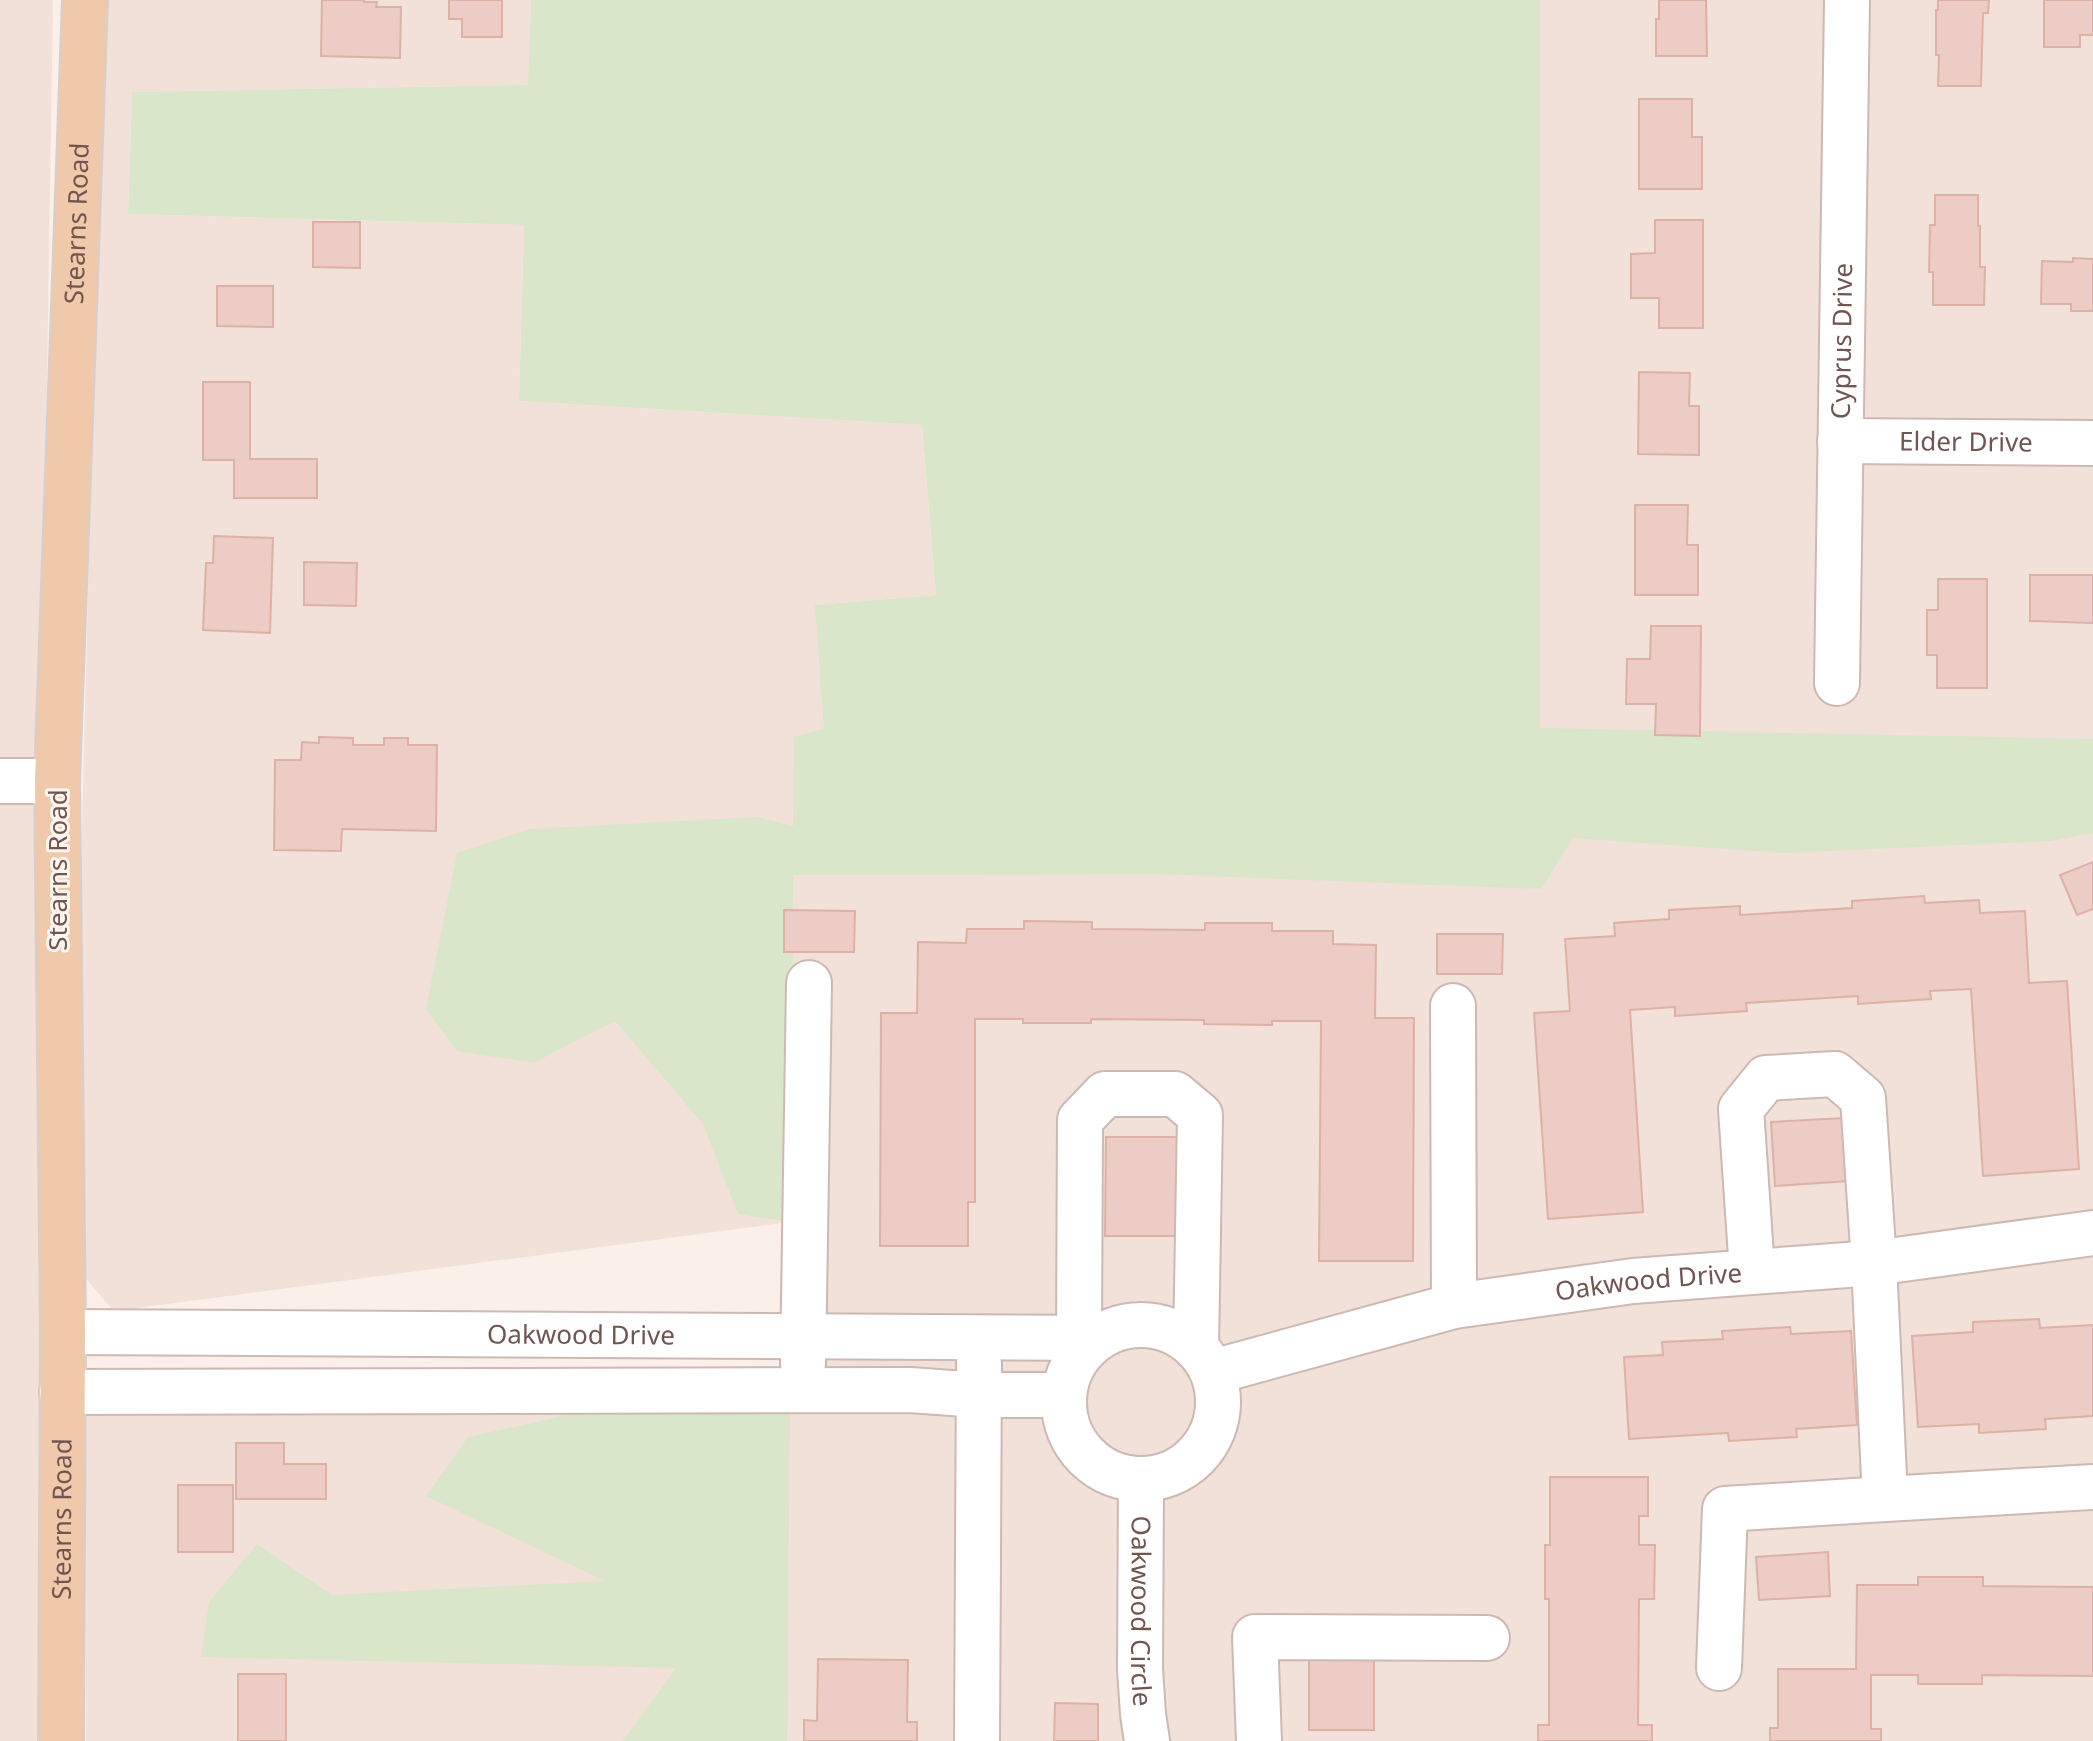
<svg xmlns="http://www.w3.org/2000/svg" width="2093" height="1741" font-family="'Noto Sans',sans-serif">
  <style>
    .residential { fill: #f1e1d8 }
    .green { fill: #dae6c9 }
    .building { fill: #ecccc4; stroke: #ddb1a6; stroke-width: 2 }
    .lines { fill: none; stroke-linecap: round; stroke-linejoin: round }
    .minor-casing { stroke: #cdb9b3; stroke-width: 48 }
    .major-casing { stroke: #d7cfce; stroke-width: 48 }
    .minor { stroke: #fff; stroke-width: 44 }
    .major { stroke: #f0c8aa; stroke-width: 44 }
    .labels { text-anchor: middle; stroke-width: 6; stroke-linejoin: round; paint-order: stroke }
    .street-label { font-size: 26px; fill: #715550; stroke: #fdf5ef }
  </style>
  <rect width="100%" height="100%" fill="#faf0e9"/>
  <g class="residential">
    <polygon points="0,0 53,0 42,694 42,1741 0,1741"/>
    <polygon points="103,0 531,0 529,85 132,92 128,214 524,225 519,401 922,425 936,595 815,605 1539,663 1540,0 2093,0 2093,1741 86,1741 86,1407 789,1409 790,1222 114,1311 71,1262"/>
  </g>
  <g class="green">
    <polygon points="531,0 1540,0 1540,728 2093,739 2093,833 2051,841 1785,853 1573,838 1541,889 1156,874 793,875 791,1222 738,1214 703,1124 615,1021 533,1063 457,1051 426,1009 457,853 530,829 757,817 793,826 794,737 824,729 815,605 936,595 922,425 519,401 524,225 128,214 132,92 528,85"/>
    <polygon points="595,1409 790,1409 787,1741 623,1741 676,1668 201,1657 209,1602 257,1544 332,1595 605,1581 426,1496 468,1437"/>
  </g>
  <g class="building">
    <polygon points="322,0 364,0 364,2 377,2 376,7 401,7 400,58 321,56"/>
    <polygon points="449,0 502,0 502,37 462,37 462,19 449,19"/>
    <polygon points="1659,0 1706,0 1707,56 1656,56 1656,19 1659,19"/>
    <polygon points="1938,0 1989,0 1988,13 1983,13 1981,86 1938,86 1939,55 1936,55 1936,10 1938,10"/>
    <polygon points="2044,0 2093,0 2093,35 2080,35 2080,47 2044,47"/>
    <polygon points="1639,99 1692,99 1692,137 1702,137 1702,189 1639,189"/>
    <polygon points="1935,195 1978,195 1978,226 1980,226 1980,267 1985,267 1984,305 1933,305 1933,272 1929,272 1930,225 1935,225"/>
    <polygon points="1655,220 1703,220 1703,328 1659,328 1659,298 1631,298 1631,254 1655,253"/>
    <polygon points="313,222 360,222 360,268 313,267"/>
    <polygon points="2073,258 2093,259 2093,311 2071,311 2071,304 2041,304 2042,261 2073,262"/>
    <polygon points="217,286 273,286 273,327 217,326"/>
    <polygon points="1639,372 1690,373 1689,406 1699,406 1699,455 1638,454"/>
    <polygon points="203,382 250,382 250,459 317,459 317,498 234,498 234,460 203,460"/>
    <polygon points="1635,505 1688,505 1687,545 1698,545 1698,595 1635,595"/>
    <polygon points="214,536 273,538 270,633 203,630 206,563 213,563"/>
    <polygon points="304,562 357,563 356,606 304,605"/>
    <polygon points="2030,575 2093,575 2093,623 2030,621"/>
    <polygon points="1938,579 1987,579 1987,688 1937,688 1937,655 1927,655 1927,610 1938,610"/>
    <polygon points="1651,626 1701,626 1700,736 1655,735 1656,704 1626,704 1627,659 1650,659"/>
    <polygon points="319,737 353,738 353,745 384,745 384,738 408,738 408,745 437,745 436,831 342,829 341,851 274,850 275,760 301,760 302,742 319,743"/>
    <polygon points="2093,862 2093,909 2077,915 2060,875"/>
    <polygon points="1924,896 1925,903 1979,900 1980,913 2025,911 2029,983 2067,981 2079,1169 1983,1176 1971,989 1930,991 1931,999 1858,1004 1858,996 1746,1003 1747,1011 1675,1016 1675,1007 1630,1010 1643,1212 1548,1219 1534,1013 1570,1011 1565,939 1615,936 1614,923 1669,919 1669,910 1740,906 1740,915 1852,908 1852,901"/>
    <polygon points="784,910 855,911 854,952 784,952"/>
    <polygon points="1024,921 1092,922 1092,929 1205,930 1205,923 1272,923 1272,931 1333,931 1333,944 1376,945 1375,1018 1414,1018 1413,1261 1319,1261 1321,1021 1272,1021 1272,1025 1204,1024 1204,1020 1091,1019 1091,1023 1023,1023 1023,1019 975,1019 975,1202 968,1202 968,1246 880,1246 881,1013 917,1013 918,942 966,943 967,929 1024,929"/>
    <polygon points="1437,934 1503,934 1502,974 1437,974"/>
    <polygon points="1845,1118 1849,1181 1775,1186 1771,1122"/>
    <polygon points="1106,1137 1183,1137 1183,1236 1105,1236"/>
    <polygon points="2039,1319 2040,1328 2093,1325 2093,1416 2045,1419 2046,1429 1979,1433 1979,1424 1918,1427 1912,1336 1973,1332 1973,1322"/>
    <polygon points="1790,1327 1791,1334 1851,1331 1857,1425 1796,1429 1797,1437 1729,1441 1728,1433 1629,1439 1624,1357 1663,1355 1662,1342 1723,1339 1722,1331"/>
    <polygon points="236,1443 284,1443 284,1464 326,1464 326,1499 236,1499"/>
    <polygon points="1550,1477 1648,1477 1648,1516 1639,1516 1639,1545 1655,1545 1654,1599 1639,1599 1638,1725 1652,1725 1652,1741 1538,1741 1538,1725 1549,1725 1549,1599 1545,1599 1545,1545 1550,1545"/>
    <rect x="178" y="1485" width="55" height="67"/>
    <polygon points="1828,1552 1830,1596 1759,1600 1756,1557"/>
    <polygon points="1918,1577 1983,1577 1983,1586 2093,1587 2093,1676 1982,1675 1982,1684 1918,1684 1918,1675 1871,1675 1871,1729 1881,1729 1881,1741 1770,1741 1770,1728 1778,1728 1778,1669 1856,1669 1857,1585 1918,1585"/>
    <polygon points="1309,1644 1374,1645 1374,1730 1309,1730"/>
    <polygon points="818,1659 908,1660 907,1722 917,1722 917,1741 804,1741 804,1720 817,1721"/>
    <rect x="238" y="1674" width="48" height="67"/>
    <polygon points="1055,1703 1098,1704 1098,1741 1054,1741"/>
  </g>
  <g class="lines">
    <defs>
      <g id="minor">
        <path id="s1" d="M1840 441 2093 443"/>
        <path id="s2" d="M1837 683 1847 0"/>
        <polyline points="0,781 57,781"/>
        <polyline points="1453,1006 1454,1306"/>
        <polyline points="1752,1271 1741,1109 1766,1078 1835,1074 1863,1098 1874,1263 1885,1499 2093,1487"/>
        <circle cx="1141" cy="1402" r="77"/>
        <path id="s3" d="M63 1332 1098 1338"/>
        <polyline points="1079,1338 1080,1120 1105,1094 1175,1094 1200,1115 1196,1348"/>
        <polyline points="803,1364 809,983"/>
        <path id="s4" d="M1213 1372 1454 1306 1633 1281 1874 1263 2093 1233"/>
        <polyline points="62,1392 910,1390 979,1395 1063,1395"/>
        <path id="s5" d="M1141 1479 1140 1669 1143 1714 1147 1741"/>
        <polyline points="1719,1668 1725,1509 1885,1499"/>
        <polyline points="977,1741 979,1364"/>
        <polyline points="1259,1741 1255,1637 1487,1638"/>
      </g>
      <g id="major">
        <path id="s6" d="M61 1741 63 1332 57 781 85 0"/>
      </g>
    </defs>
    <use href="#minor" class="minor-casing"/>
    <use href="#major" class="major-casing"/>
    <use href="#minor" class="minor"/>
    <use href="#major" class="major"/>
  </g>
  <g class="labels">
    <g class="street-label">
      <text dy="9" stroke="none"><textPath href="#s6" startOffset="1518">Stearns Road</textPath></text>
      <text dy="9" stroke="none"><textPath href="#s2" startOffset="342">Cyprus Drive</textPath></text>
      <text dy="9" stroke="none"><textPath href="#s1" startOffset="126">Elder Drive</textPath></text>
      <text transform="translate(58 870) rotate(-90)" y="9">Stearns Road</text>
      <text dy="9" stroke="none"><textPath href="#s4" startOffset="446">Oakwood Drive</textPath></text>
      <text dy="9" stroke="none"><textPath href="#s3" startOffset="518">Oakwood Drive</textPath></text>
      <text dy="9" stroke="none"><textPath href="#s6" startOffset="222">Stearns Road</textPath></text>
      <text dy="9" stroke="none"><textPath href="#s5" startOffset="132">Oakwood Circle</textPath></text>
    </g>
  </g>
</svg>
